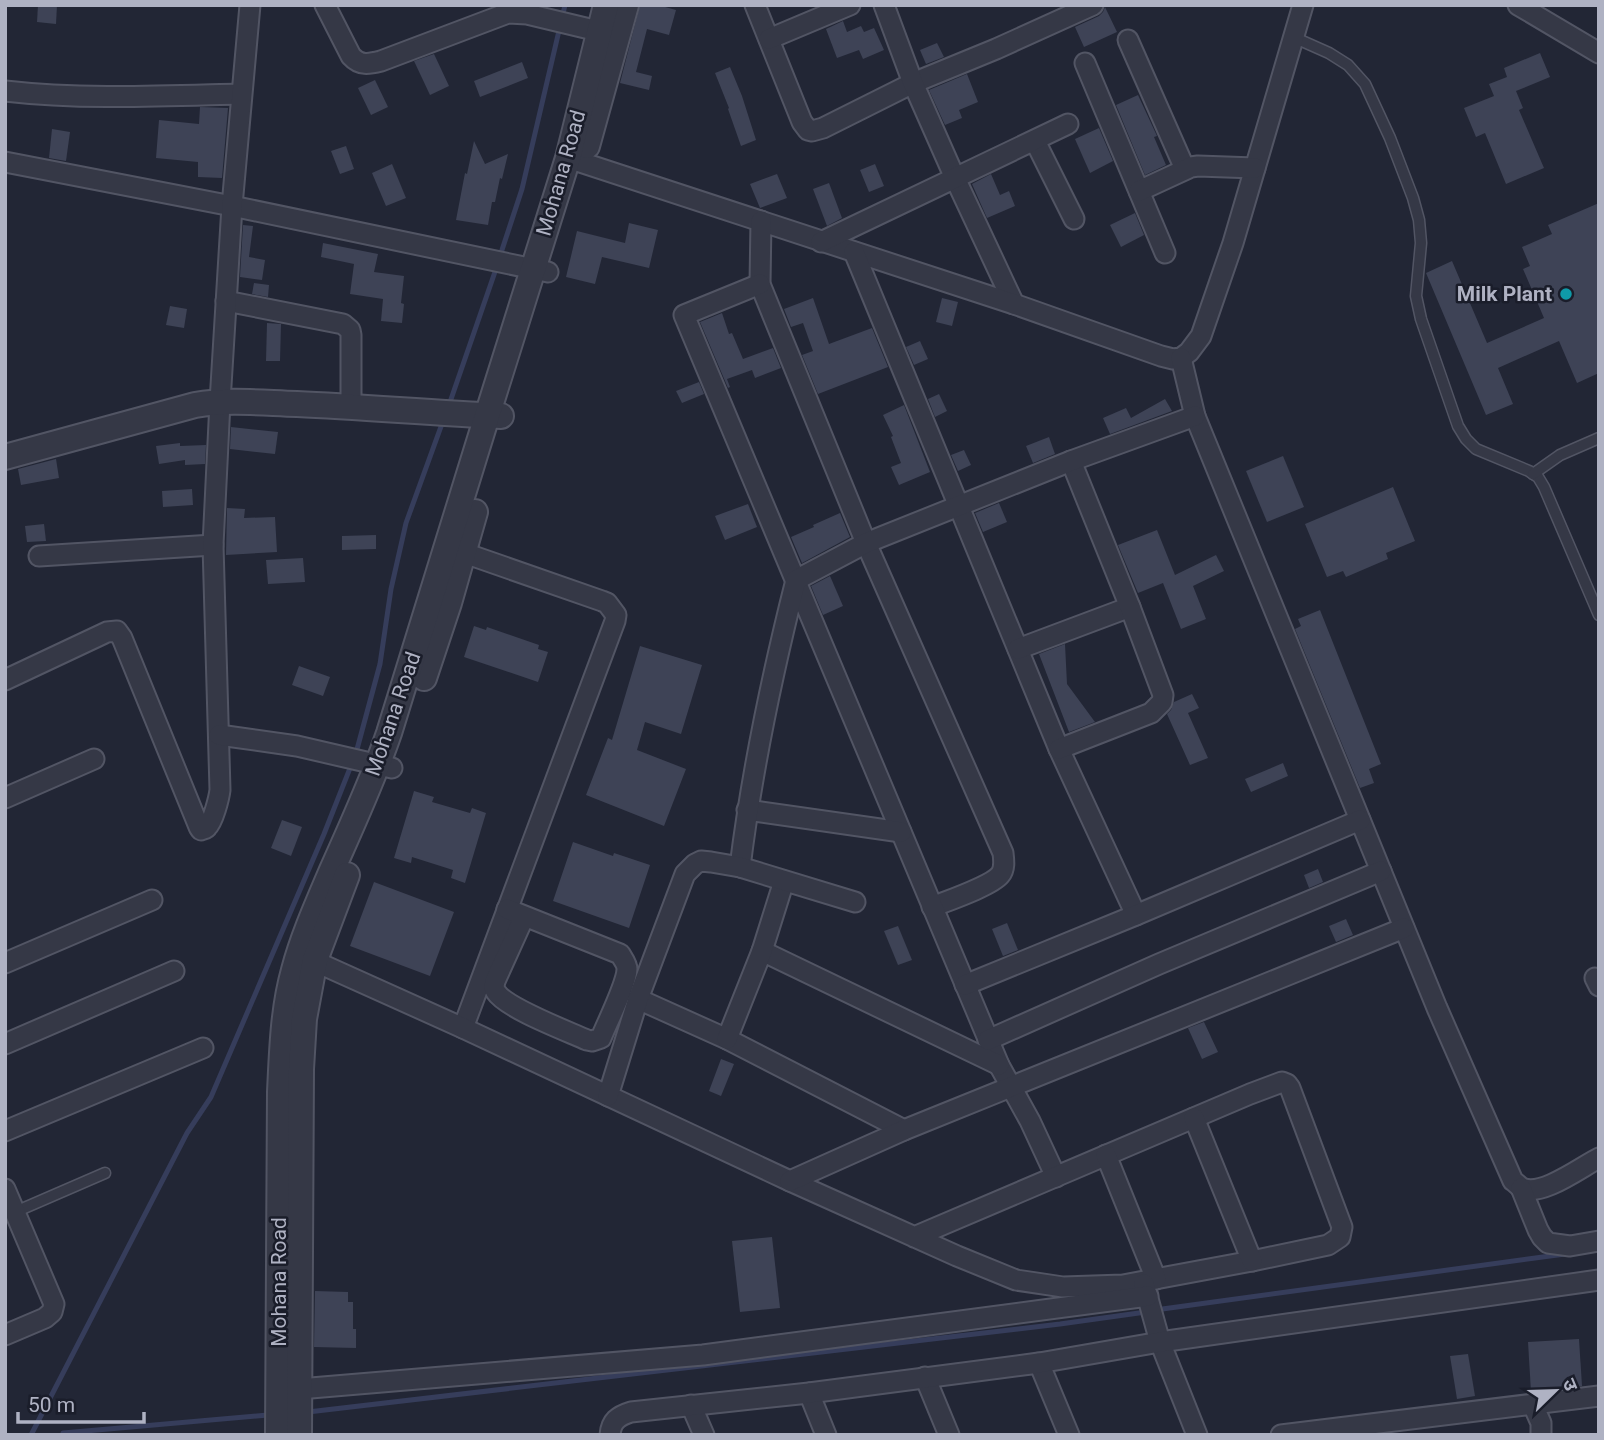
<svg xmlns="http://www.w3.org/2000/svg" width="1604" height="1440" font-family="Roboto,'Noto Sans Devanagari',sans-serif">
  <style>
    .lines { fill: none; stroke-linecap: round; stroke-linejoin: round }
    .stream { stroke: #363d5b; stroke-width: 5 }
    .building { fill: #3e4356 }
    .service-casing { stroke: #525564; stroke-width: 13 }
    .minor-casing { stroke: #525564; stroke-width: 23 }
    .tertiary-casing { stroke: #525564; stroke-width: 28 }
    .service { stroke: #353846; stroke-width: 10 }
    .minor { stroke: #353846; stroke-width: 19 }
    .tertiary { stroke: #353846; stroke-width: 24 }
    .culture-dot { fill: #0f9aa8; stroke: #1a1d2a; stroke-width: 2.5 }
    .labels { text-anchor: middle; stroke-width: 5; stroke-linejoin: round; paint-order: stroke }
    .street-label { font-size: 21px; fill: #afb2c3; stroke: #1a1d2a }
    .poi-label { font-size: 21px; font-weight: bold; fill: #afb2c3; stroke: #1a1d2a; text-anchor: end }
  </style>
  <rect width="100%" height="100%" fill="#222635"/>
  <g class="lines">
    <g class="stream">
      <polyline points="500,256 522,189 565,5"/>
      <polyline points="449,405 497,266"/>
      <polyline points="1155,1310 1565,1254"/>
      <polyline points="308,1412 1060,1324 1146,1312"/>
      <polyline points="63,1433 268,1415"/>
      <polyline points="31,1435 187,1133 211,1097 324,834 356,753 380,664 391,589 406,523 443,421"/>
    </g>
  </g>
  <g class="building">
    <polygon points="38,5 57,5 56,24 37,22"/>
    <polygon points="640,5 658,5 676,10 669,35 647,29 636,72 652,76 649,90 620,83"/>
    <polygon points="1105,7 1117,32 1084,47 1075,27 1099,16 1103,12"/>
    <polygon points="843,21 847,32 861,26 864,32 874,28 884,50 863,59 859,50 837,58 826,29"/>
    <polygon points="937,43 944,57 926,64 920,50"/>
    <polygon points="1540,53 1550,77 1516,91 1523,108 1519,110 1544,168 1506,184 1485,133 1476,137 1464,108 1494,96 1489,84 1507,77 1504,68"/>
    <polygon points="434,54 449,86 430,95 414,61"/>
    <polygon points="522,62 528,78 480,97 474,81"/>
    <polygon points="730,67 742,96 756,140 741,146 728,109 729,108 715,73"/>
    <polygon points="967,74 978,102 959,110 962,118 945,125 929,90"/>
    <polygon points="375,80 388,107 371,115 358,88"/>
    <polygon points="1138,95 1157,136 1154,137 1166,165 1145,175 1116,105"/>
    <polygon points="200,107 228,108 222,178 198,177 198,162 156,158 159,120 199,124"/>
    <polygon points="1099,128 1113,161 1090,173 1075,139"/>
    <polygon points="52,129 70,132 66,161 49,158"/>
    <polygon points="474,141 485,164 508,154 502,179 500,178 495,202 492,202 488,225 456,220 465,173 467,174"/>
    <polygon points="346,146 354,169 340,174 331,151"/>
    <polygon points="392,164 406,198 386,206 372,173"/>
    <polygon points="875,164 884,186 869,192 860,170"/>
    <polygon points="777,174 787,198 760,208 750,184"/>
    <polygon points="991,174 1000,195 1009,191 1015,206 987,218 972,184"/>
    <polygon points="829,183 842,218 827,226 813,189"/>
    <polygon points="1599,203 1599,373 1577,383 1559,341 1498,368 1513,404 1486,415 1426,273 1452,261 1487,343 1544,318 1523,269 1530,266 1522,247 1552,234 1548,225"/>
    <polygon points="1135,213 1144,235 1121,247 1110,225"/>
    <polygon points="629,223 658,230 649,268 602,257 595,284 566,277 577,231 625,243"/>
    <polygon points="243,225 253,226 249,257 265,260 262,280 240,277"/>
    <polygon points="323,243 378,254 374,272 404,276 401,303 404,304 402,323 381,321 383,299 350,294 354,264 321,257"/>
    <polygon points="254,283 269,285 268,297 252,294"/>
    <polygon points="813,298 829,344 872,328 888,367 818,394 802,355 813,351 803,323 791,327 784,309"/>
    <polygon points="942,298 958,302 952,326 936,322"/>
    <polygon points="170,306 187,309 184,328 166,325"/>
    <polygon points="722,313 729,334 732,333 743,359 773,348 781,368 755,378 752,370 727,379 730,387 728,388 700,322"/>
    <polygon points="267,323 281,324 280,361 266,361"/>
    <polygon points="920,341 928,359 914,365 906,347"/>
    <polygon points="699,382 704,394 682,403 676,391"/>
    <polygon points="939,394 947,411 935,417 928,399"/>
    <polygon points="1165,399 1172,411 1110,434 1103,418 1126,408 1131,418"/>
    <polygon points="904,405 930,472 899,485 891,467 901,463 891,437 893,436 883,415"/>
    <polygon points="231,427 278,432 275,454 230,449"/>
    <polygon points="1049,437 1055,454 1033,463 1026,446"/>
    <polygon points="180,443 180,446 206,445 205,464 185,465 185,460 159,464 156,446"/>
    <polygon points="964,450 971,465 958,471 951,455"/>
    <polygon points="1283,456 1304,507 1267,522 1246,471"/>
    <polygon points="56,459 59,478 21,485 18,469"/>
    <polygon points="1393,487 1415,541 1386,553 1388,559 1346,577 1343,571 1327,577 1305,524"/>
    <polygon points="192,489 193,505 163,507 162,491"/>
    <polygon points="999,503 1007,522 983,532 975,513"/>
    <polygon points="748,504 757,527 725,540 715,516"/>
    <polygon points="227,508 245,509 244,518 275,517 277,552 226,555"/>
    <polygon points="840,513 850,537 802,563 791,537 814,527 813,525"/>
    <polygon points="44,524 46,541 27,542 25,526"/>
    <polygon points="1157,530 1175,575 1216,555 1224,571 1193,586 1206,619 1181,629 1163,583 1138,593 1118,545"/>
    <polygon points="376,535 376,549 342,550 342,536"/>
    <polygon points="303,558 305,582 268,584 266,560"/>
    <polygon points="830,576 843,606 823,615 811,586"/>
    <polygon points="1320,610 1381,764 1369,769 1374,783 1360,788 1295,629 1301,626 1298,619"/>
    <polygon points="474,626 486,630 487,627 539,645 538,649 548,652 538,682 464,657"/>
    <polygon points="1065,644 1067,684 1095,722 1069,732 1039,654"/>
    <polygon points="640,646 702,665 681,734 645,722 637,750 686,769 664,826 586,795 608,738 612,740"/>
    <polygon points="299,666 330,677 323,696 292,685"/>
    <polygon points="1192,694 1199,708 1188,713 1208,758 1190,765 1167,714 1171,710 1174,702"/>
    <polygon points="1283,763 1288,776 1251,792 1245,779"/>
    <polygon points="414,791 434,797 432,802 470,813 472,808 486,813 465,883 451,878 453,870 412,857 411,863 394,858"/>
    <polygon points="282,820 302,827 291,856 271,848"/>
    <polygon points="573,842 613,856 614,853 650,865 629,928 553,901"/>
    <polygon points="1318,869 1323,882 1309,888 1304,875"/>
    <polygon points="374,882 454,912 430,976 350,946"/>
    <polygon points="1346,919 1353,935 1336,942 1329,926"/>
    <polygon points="1007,923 1018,950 1003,956 992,929"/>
    <polygon points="898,926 912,960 898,965 884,931"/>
    <polygon points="1204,1022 1218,1052 1202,1059 1188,1028"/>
    <polygon points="721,1059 734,1064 721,1096 709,1091"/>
    <polygon points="772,1237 780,1308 740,1312 732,1241"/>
    <polygon points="315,1291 348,1292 348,1302 353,1302 353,1329 356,1329 356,1348 314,1347"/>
    <polygon points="1579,1339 1582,1386 1531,1392 1528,1342"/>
    <polygon points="1468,1354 1475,1396 1457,1399 1450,1356"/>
  </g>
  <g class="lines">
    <defs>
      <g id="service">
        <polyline points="1293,37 1329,53 1348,65 1365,84 1390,138 1413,198 1419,220 1421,243 1416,296 1421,319 1458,426 1466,439 1476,449 1529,471 1538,477 1544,487 1599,615"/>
        <polyline points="1533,474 1560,455 1599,438"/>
        <polyline points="15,1212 105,1173"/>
      </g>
      <g id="minor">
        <path d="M325 5 351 56C360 66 369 64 381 61L508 13 527 14 598 31"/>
        <polyline points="755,5 802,122 808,130 812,131 823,128 913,83 996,49 1093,5"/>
        <polyline points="884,5 913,83 955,178 1014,304"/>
        <polyline points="1518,5 1599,53"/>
        <polyline points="769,39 850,5"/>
        <polyline points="1128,40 1185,169"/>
        <polyline points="1085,63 1165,253"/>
        <path d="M5 91C83 100 163 96 241 94"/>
        <polyline points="1035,141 1074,219"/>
        <polyline points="568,158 1014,304 1161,356 1173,359 1181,358 1189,352 1201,336 1233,243 1303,5"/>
        <polyline points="5,162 232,206 548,272"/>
        <polyline points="1139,191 1191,167 1198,166 1255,168"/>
        <path d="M761 221 760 284 866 543 1003 853C1004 861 1005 869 1000 875 991 886 947 901 932 907"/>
        <polyline points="821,242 1068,124"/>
        <polyline points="854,252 1059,749 1136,915"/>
        <polyline points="760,284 684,315 999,1065 1030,1121 1056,1177"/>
        <polyline points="226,301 343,324 350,330 351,335 351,407"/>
        <path d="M1181 358 1195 416 1437 1008 1513 1181C1515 1182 1520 1187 1522 1188 1542 1197 1581 1167 1599 1158"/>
        <polyline points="450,548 602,601 607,603 616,615 615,621 463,1028"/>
        <polyline points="39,556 213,545"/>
        <polyline points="1018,649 1130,607"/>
        <path d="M5 680 107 632 117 631 122 638 199 827 201 830C203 829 206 829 207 827 213 822 219 798 220 790L213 545 220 402 232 206 250 5"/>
        <polyline points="219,735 297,746 392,768"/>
        <polyline points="1059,749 1151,713 1162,702 1163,695 1130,607 1071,461"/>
        <polyline points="5,798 94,759"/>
        <polyline points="747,810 901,832"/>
        <path d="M740 867C752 770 772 675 796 580L866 543 1071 461 1195 416"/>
        <path d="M507 909 620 954C623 959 627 964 627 969 627 983 607 1023 601 1038L592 1041 587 1040C567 1031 506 1008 496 992 493 987 494 987 495 981L524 917"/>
        <polyline points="762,951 999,1065"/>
        <polyline points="303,956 463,1028 790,1181 957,1256 1016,1280 1063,1287 1123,1285 1252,1261 1328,1245 1340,1237 1342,1227 1290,1088 1287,1084 1282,1082 1250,1094 914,1237"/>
        <polyline points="5,963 152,900"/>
        <polyline points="1595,978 1599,986"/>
        <polyline points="965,985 1136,915 1360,820"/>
        <polyline points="638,999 727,1039 904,1130"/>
        <polyline points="727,1039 762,951 784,881"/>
        <polyline points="988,1040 1159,964 1381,871"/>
        <polyline points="5,1044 174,971"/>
        <polyline points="608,1096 638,999 685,874 695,864 701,861 711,862 740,867 855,902"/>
        <polyline points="1194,1118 1252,1261"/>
        <polyline points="5,1131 203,1048"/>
        <polyline points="1106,1155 1156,1279"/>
        <polyline points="790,1181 904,1130 1404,928"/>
        <polyline points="1521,1188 1538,1230 1542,1237 1548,1243 1570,1246 1599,1241"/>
        <polyline points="5,1189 54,1304 52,1312 45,1318 5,1335"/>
        <polyline points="1144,1284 1160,1342 1197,1435"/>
        <polyline points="1039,1363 1069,1435"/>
        <polyline points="925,1377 949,1435"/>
        <polyline points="299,1389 703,1355 1148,1296"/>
        <polyline points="809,1393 826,1435"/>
        <polyline points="691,1405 704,1435"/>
        <polyline points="1533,1405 1541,1423 1541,1435"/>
        <path d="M610 1435C611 1421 618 1416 631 1412L809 1393 1039 1363 1160 1342 1599 1280"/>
        <polyline points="1281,1435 1599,1396"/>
      </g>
      <g id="tertiary">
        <polyline points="587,146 626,5"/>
        <path d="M5 457 195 405C229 399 263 403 297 404 365 407 433 413 501 416"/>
        <polyline points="424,678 449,603 475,512"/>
        <path d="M278 1435 280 1092C282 1051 283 1009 294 970 303 936 318 903 332 870 352 825 373 780 389 733L487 416 568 158 606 5"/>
        <polyline points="299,1435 301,1069 304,1019 315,960 347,875"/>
      </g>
    </defs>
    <use href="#service" class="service-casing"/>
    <use href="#minor" class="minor-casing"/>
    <use href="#tertiary" class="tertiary-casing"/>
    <use href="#service" class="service"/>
    <use href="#minor" class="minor"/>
    <use href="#tertiary" class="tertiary"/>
  </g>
  <circle class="culture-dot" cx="1566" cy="294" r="7"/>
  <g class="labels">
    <g class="street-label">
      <text transform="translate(561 173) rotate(-74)" y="7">Mohana Road</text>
      <text transform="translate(393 714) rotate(-71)" y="7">Mohana Road</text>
      <text transform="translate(279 1282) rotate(-90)" y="7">Mohana Road</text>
    </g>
    <g class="poi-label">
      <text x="1552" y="301">Milk Plant</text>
    </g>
  </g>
  <rect width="1604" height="1440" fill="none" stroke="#afb2c3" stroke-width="14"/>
  <g transform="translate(1555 1391) rotate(67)" stroke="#1a1d2a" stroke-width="5" paint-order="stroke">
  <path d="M0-5L12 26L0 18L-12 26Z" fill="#afb2c3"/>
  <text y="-10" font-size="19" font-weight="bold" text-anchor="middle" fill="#afb2c3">उ</text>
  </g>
  <path d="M18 1412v10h126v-10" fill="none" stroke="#afb2c3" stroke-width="3.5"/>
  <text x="28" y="1412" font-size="21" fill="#afb2c3" stroke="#1a1d2a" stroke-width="5" paint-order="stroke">50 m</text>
</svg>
